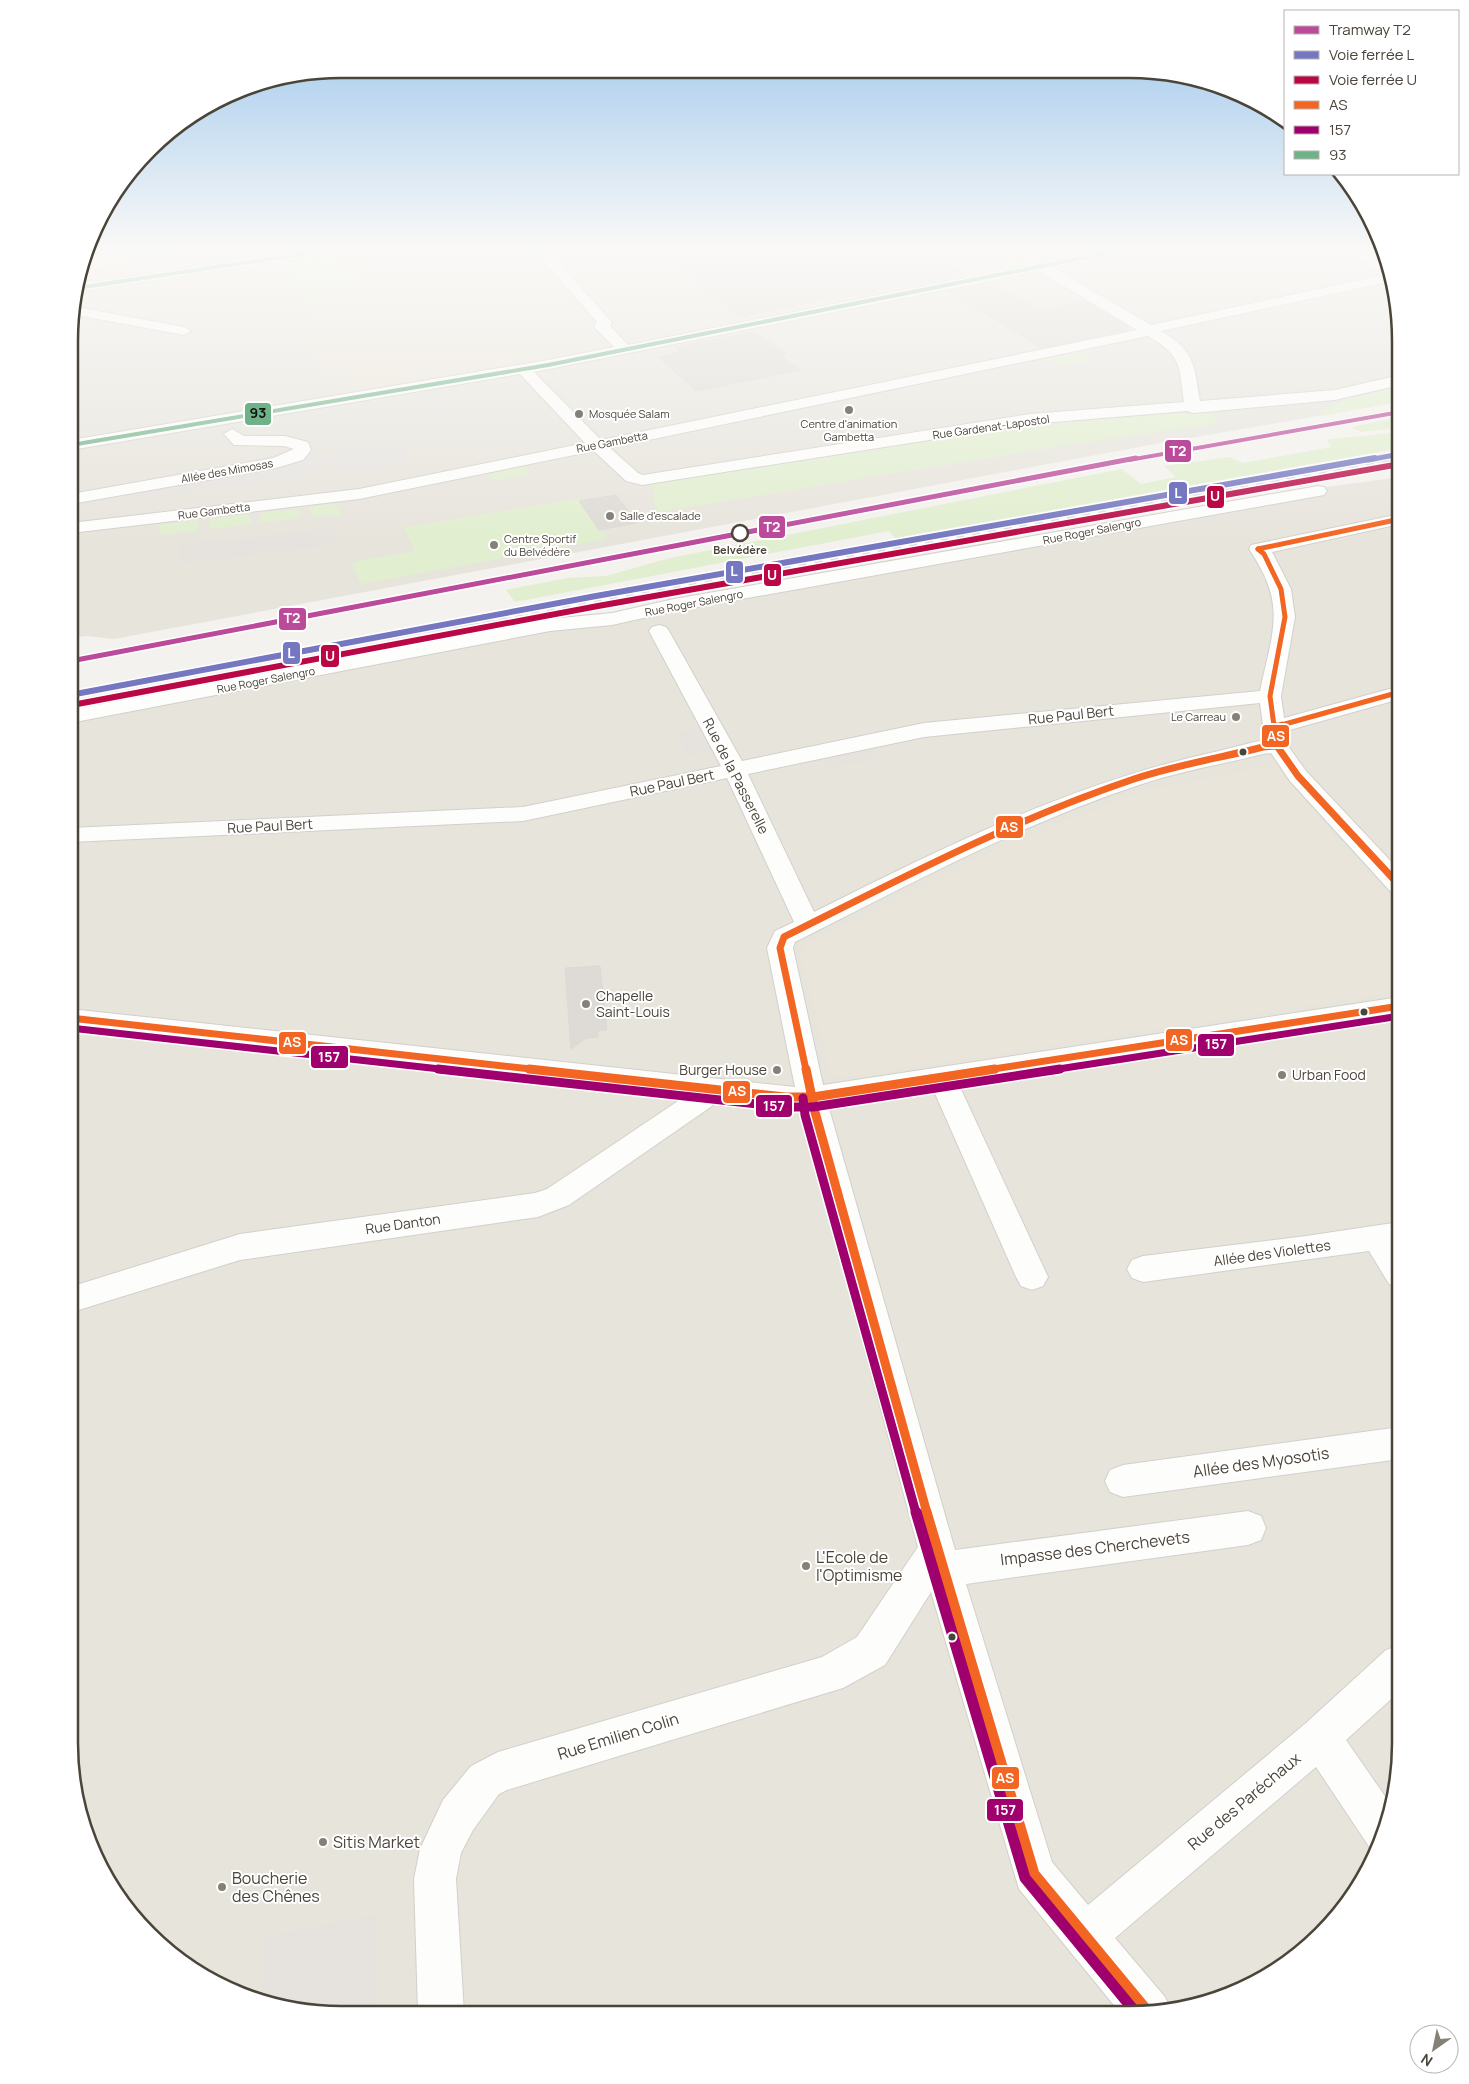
<svg xmlns="http://www.w3.org/2000/svg" width="1469" height="2084" font-family="Manrope,sans-serif">
  <style>
    .residential { fill: #e7e4dc }
    .education { fill: #eae5da }
    .green { fill: #e1eecf }
    .parking { fill: #e6e3df }
    .building { fill: #dedbd6; stroke: #dcd9d4 }
    .lines { fill: none; stroke-linecap: round; stroke-linejoin: round }
    .minor-casing { stroke: #d2d0cb; stroke-width: 2 }
    .minor { fill: #fdfdfc; fill-rule: evenodd }
    .rail-casing { stroke: #dbdbda; stroke-width: 4 }
    .rail { stroke: #fff; stroke-width: 2.5; stroke-dasharray: 8; stroke-linecap: butt }
    .bus-1-far3-casing { stroke: #fff; stroke-width: 8 }
    .bus-1-far2-casing { stroke: #fff; stroke-width: 10 }
    .bus-1-far1-casing { stroke: #fff; stroke-width: 12 }
    .bus-1-casing { stroke: #fff; stroke-width: 15 }
    .bus-2-far2-casing { stroke: #fff; stroke-width: 10 }
    .bus-2-far1-casing { stroke: #fff; stroke-width: 12 }
    .bus-2-casing { stroke: #fff; stroke-width: 15 }
    .bus-3-casing { stroke: #fff; stroke-width: 5.5 }
    .bus-1-far3 { stroke: #f26522; stroke-width: 5 }
    .bus-1-far2 { stroke: #f26522; stroke-width: 7 }
    .bus-1-far1 { stroke: #f26522; stroke-width: 9 }
    .bus-1 { stroke: #f26522; stroke-width: 11 }
    .bus-2-far2 { stroke: #a0006e; stroke-width: 7 }
    .bus-2-far1 { stroke: #a0006e; stroke-width: 9 }
    .bus-2 { stroke: #a0006e; stroke-width: 11 }
    .bus-3 { stroke: #70b287; stroke-width: 4 }
    .rail-1-far1-casing { stroke: #fff; stroke-width: 7 }
    .rail-1-casing { stroke: #fff; stroke-width: 9 }
    .rail-2-casing { stroke: #fff; stroke-width: 9 }
    .rail-1-far1 { stroke: #7577c0; stroke-width: 5 }
    .rail-1 { stroke: #7577c0; stroke-width: 6 }
    .rail-2 { stroke: #b90845; stroke-width: 6 }
    .tram-1-far1-casing { stroke: #fff; stroke-width: 5.5 }
    .tram-1-casing { stroke: #fff; stroke-width: 8 }
    .tram-1-far1 { stroke: #bb4a9b; stroke-width: 4 }
    .tram-1 { stroke: #bb4a9b; stroke-width: 5 }
    .poi-dot { fill: #868178; stroke: #fff; stroke-width: 2 }
    .stop-dot { fill: #fff; stroke: #4b4439; stroke-width: 2.5 }
    .bus-dot { fill: #4b4439; stroke: #fff; stroke-width: 2 }
    .labels { text-anchor: middle; stroke-width: 4; stroke-linejoin: round; paint-order: stroke }
    .far-poi-label { font-size: 11px; fill: #4b4439; stroke: #fff; text-anchor: start }
    .far-street-label { font-size: 11px; fill: #4b4439; stroke: #fff }
    .far-stop-label { font-size: 11px; font-weight: bold; fill: #4b4439; stroke: #fff }
    .street-label { font-size: 14px; fill: #4b4439; stroke: #fff }
    .poi-label { font-size: 14px; fill: #4b4439; stroke: #fff; text-anchor: start }
    .near-street-label { font-size: 16px; fill: #4b4439; stroke: #fff }
    .near-poi-label { font-size: 16px; fill: #4b4439; stroke: #fff; text-anchor: start }
    .rim { fill: none; stroke: #4b4439; stroke-width: 2.5 }
    .line-badge { stroke: #fff; stroke-width: 2 }
    .badge-label { font-size: 14px; text-anchor: middle; font-weight: bold; fill: #fff }
    .pale-badge-label { font-size: 14px; text-anchor: middle; font-weight: bold; fill: #111 }
  </style>
  <rect width="100%" height="100%" fill="#f4f2ee"/>
  <g class="residential">
    <polygon points="89,252 1383,252 1395,287 1400,340 1400,402 1144,446 114,639 86,636 71,638 71,305"/>
    <polygon points="1400,477 1400,1762 1386,1831 1354,1895 1308,1948 1249,1987 1182,2010 1129,2015 305,2013 237,1995 175,1959 136,1923 97,1864 78,1814 69,1744 70,713 763,585 1319,488"/>
  </g>
  <g class="education">
    <polygon points="346,252 443,252 467,279 542,267 610,346 357,390 346,374 326,377 305,340 324,337 281,262"/>
    <polygon points="1273,766 1400,908 1400,991 842,1078 831,1073 801,953 808,943 1016,840 1129,796 1146,790"/>
  </g>
  <g class="green">
    <polygon points="94,252 169,252 170,255 102,267 91,265"/>
    <polygon points="1014,257 1024,264 1022,266 970,276 964,273 1011,265 1005,259"/>
    <polygon points="338,258 346,267 375,266 379,271 354,278 355,280 352,281 358,290 303,299 281,262"/>
    <polygon points="1080,352 1093,361 1058,366 1047,359"/>
    <polygon points="1400,386 1400,402 1321,416 1319,414 1344,400"/>
    <polygon points="1206,412 1221,423 1062,446 660,512 653,503 654,492 648,484 1034,423"/>
    <polygon points="1400,417 1400,428 1361,432 1351,427"/>
    <polygon points="1400,432 1400,448 895,538 889,531 515,602 506,590 567,578 606,576 670,558 1122,469 1141,484 1176,477 1164,466 1230,457 1243,463 1331,447 1327,440 1332,439"/>
    <polygon points="524,466 531,474 494,481 488,473"/>
    <polygon points="580,498 607,539 361,584 351,562 415,551 404,527"/>
    <polygon points="331,504 339,507 341,515 312,517 309,507"/>
    <polygon points="298,509 300,518 262,523 260,513"/>
    <polygon points="248,514 251,524 210,529 209,519"/>
    <polygon points="197,520 197,531 161,535 160,525"/>
  </g>
  <g class="parking">
    <polygon points="427,259 441,277 425,279 412,261"/>
    <polygon points="435,389 438,393 451,410 428,414 413,392"/>
    <polygon points="397,437 412,461 347,473 335,471 328,464 316,466 318,472 305,474 306,478 109,501 107,493 301,453 318,454 378,443 377,440"/>
    <polygon points="334,527 336,545 178,564 179,546"/>
    <polygon points="705,728 716,750 688,756 676,733"/>
    <polygon points="870,750 876,760 827,768 823,760"/>
    <polygon points="377,1914 375,2013 305,2013 262,2001 263,1937"/>
  </g>
  <g class="building">
    <polygon points="662,252 762,252 763,261 824,252 928,252 968,275 831,298 739,317"/>
    <polygon points="986,284 995,288 999,288 1038,310 1085,301 1129,327 1124,328 1127,330 1042,348 948,291"/>
    <polygon points="754,332 786,354 780,355 801,370 697,391 658,357 680,352 675,347"/>
    <polygon points="616,495 637,523 599,530 579,501"/>
    <polygon points="600,966 607,1030 598,1031 598,1037 586,1038 571,1049 565,968"/>
  </g>
  <g class="lines">
    <defs>
      <g id="minor">
        <polygon points="290,252 323,252 317,256 75,292 78,284"/>
        <path d="M536 252H549L610 320 612 323 610 326 628 345 1028 265 1026 262 1033 258 1043 262 1092 252H1119L1113 256 1053 268 1151 325 1388 274 1344 252H1361L1387 264 1393 281 1161 331C1195 351 1194 365 1200 401L1335 390 1400 375V385L1335 400 1193 413 1187 411 1030 424 642 485 626 481 594 451 359 499 71 533V523L359 489 585 443 520 374 71 450V440L548 360 614 347 596 329 594 326 597 322ZM1039 271 1137 330 601 440 534 372ZM1148 336C1182 356 1179 365 1184 402L1030 414 643 475 638 473 610 448Z"/>
        <polygon points="71,306 184,327 191,331 184,335 71,314"/>
        <polygon points="232,429 244,436 285,436 308,442 311,450 303,460 276,468 71,504 71,494 273,458 294,449 284,446 234,445 224,434"/>
        <polygon points="1318,486 1324,487 1327,491 1324,495 675,611 612,625 550,631 70,723 70,710 550,619 612,613 674,599"/>
        <path d="M1400 514V524L1272 552 1291 589 1295 617 1281 696 1284 718 1400 686V699L1286 731 1288 746 1306 771 1400 871V894L1391 892 1290 781 1271 753 1263 754C1223 764 1181 771 1142 784 1021 824 908 885 795 942L793 948 823 1085 1400 997V1015L959 1085 1048 1277 1043 1286 1032 1290 1021 1286 1016 1277 933 1089 828 1105 955 1550 1248 1511 1261 1516 1266 1528 1261 1540 1248 1545 966 1584 1052 1862 1088 1905 1306 1723 1386 1650 1400 1645V1691L1346 1740 1391 1805 1386 1831 1376 1850 1370 1848 1316 1767 1115 1938 1165 1997 1171 2011 1122 2015 1019 1889 931 1592 885 1665 843 1688 507 1790 499 1794 473 1830 461 1853 456 1879 464 2013H418L414 1879 420 1849 443 1800 471 1766 498 1752 822 1657 857 1637 918 1547 800 1107 716 1099 712 1106 569 1205 538 1217 240 1260 69 1313 70 1287 240 1234 535 1193 547 1189 687 1095 70 1027V1009L795 1087 767 948 775 931 794 922 727 778 523 821 70 842V828L523 807 721 766 649 631 652 627 659 625 666 627 669 631 742 761 924 723 1260 691C1273 629 1287 605 1249 549L1251 545ZM1260 703 1265 740C1247 743 1228 749 1210 753 1070 784 942 848 814 912L748 774 924 737Z"/>
        <polygon points="1400,1222 1400,1288 1389,1284 1369,1251 1143,1282 1132,1278 1127,1269 1132,1260 1143,1256 1306,1236"/>
        <polygon points="1400,1427 1400,1459 1123,1497 1110,1492 1105,1481 1110,1470 1123,1465"/>
      </g>
    </defs>
    <use href="#minor" class="minor-casing"/>
    <use href="#minor" class="minor"/>
    <defs>
      <polyline id="rail" points="271,658 1400,460"/>
    </defs>
    <use href="#rail" class="rail-casing"/>
    <use href="#rail" class="rail"/>
    <defs>
      <g id="bus-1-far3">
        <polyline points="1258,549 1264,554 1281,589 1285,617 1270,696 1274,726"/>
        <polyline points="1258,549 1400,519"/>
        <polyline points="1278,726 1400,692"/>
      </g>
      <g id="bus-1-far2">
        <polyline points="1274,725 1277,746 1298,776 1400,886"/>
        <polyline points="1275,727 1282,725"/>
        <polyline points="70,1018 540,1070"/>
        <path d="M806 1070 780 948 784 937C898 880 1012 820 1134 779 1176 765 1220 758 1263 747L1277 746"/>
        <polyline points="987,1070 1400,1006"/>
      </g>
      <g id="bus-1-far1">
        <polyline points="529,1069 785,1097 813,1097 995,1069"/>
        <polyline points="806,1069 815,1112 927,1513"/>
      </g>
      <polyline id="bus-1" points="926,1512 1034,1874 1149,2013"/>
      <g id="bus-2-far2">
        <polyline points="70,1028 449,1070"/>
        <polyline points="1052,1070 1400,1016"/>
      </g>
      <g id="bus-2-far1">
        <polyline points="438,1069 784,1107 813,1107 1060,1069"/>
        <polyline points="803,1098 805,1115 916,1513"/>
      </g>
      <polyline id="bus-2" points="916,1512 1025,1878 1137,2014"/>
      <g id="bus-3">
        <polyline points="77,288 316,252"/>
        <polyline points="71,445 548,365 1112,252"/>
      </g>
    </defs>
    <use href="#bus-1-far3" class="bus-1-far3-casing"/>
    <use href="#bus-1-far2" class="bus-1-far2-casing"/>
    <use href="#bus-1-far1" class="bus-1-far1-casing"/>
    <use href="#bus-1" class="bus-1-casing"/>
    <use href="#bus-2-far2" class="bus-2-far2-casing"/>
    <use href="#bus-2-far1" class="bus-2-far1-casing"/>
    <use href="#bus-2" class="bus-2-casing"/>
    <use href="#bus-3" class="bus-3-casing"/>
    <use href="#bus-1-far3" class="bus-1-far3"/>
    <use href="#bus-1-far2" class="bus-1-far2"/>
    <use href="#bus-1-far1" class="bus-1-far1"/>
    <use href="#bus-1" class="bus-1"/>
    <use href="#bus-2-far2" class="bus-2-far2"/>
    <use href="#bus-2-far1" class="bus-2-far1"/>
    <use href="#bus-2" class="bus-2"/>
    <use href="#bus-3" class="bus-3"/>
    <defs>
      <polyline id="rail-1-far1" points="1368,460 1400,454"/>
      <polyline id="rail-1" points="70,695 596,596 1375,458"/>
      <polyline id="rail-2" points="72,705 598,606 1400,464"/>
    </defs>
    <use href="#rail-1-far1" class="rail-1-far1-casing"/>
    <use href="#rail-1" class="rail-1-casing"/>
    <use href="#rail-2" class="rail-2-casing"/>
    <use href="#rail-1-far1" class="rail-1-far1"/>
    <use href="#rail-1" class="rail-1"/>
    <use href="#rail-2" class="rail-2"/>
    <defs>
      <polyline id="tram-1-far1" points="1129,460 1400,412"/>
      <polyline id="tram-1" points="71,661 1136,458"/>
    </defs>
    <use href="#tram-1-far1" class="tram-1-far1-casing"/>
    <use href="#tram-1" class="tram-1-casing"/>
    <use href="#tram-1-far1" class="tram-1-far1"/>
    <use href="#tram-1" class="tram-1"/>
  </g>
  <linearGradient id="sky" x2="0" y2="1"><stop stop-color="#98c4ec"/><stop offset="0.46" stop-color="#faf9f7"/><stop offset="1" stop-color="#faf9f7" stop-opacity="0"/></linearGradient>
  <rect width="1469" height="544" fill="url(#sky)"/>
  <g class="poi-dot">
    <circle cx="849" cy="410" r="5"/>
    <circle cx="579" cy="414" r="5"/>
    <circle cx="610" cy="516" r="5"/>
    <circle cx="494" cy="545" r="5"/>
    <circle cx="1236" cy="717" r="5"/>
    <circle cx="586" cy="1004" r="5"/>
    <circle cx="777" cy="1070" r="5"/>
    <circle cx="1282" cy="1075" r="5"/>
    <circle cx="806" cy="1566" r="5"/>
    <circle cx="323" cy="1842" r="5"/>
    <circle cx="222" cy="1887" r="5"/>
  </g>
  <circle class="stop-dot" cx="740" cy="533" r="8"/>
  <g class="bus-dot">
    <circle cx="1243" cy="752" r="4.5"/>
    <circle cx="1364" cy="1012" r="4.5"/>
    <circle cx="952" cy="1637" r="4.5"/>
  </g>
  <g class="labels">
    <g class="far-poi-label">
      <text x="589" y="418">Mosquée Salam</text>
      <text x="849" y="428" text-anchor="middle">Centre d'animation<tspan x="849" dy="13">Gambetta</tspan></text>
      <text x="620" y="520">Salle d'escalade</text>
      <text x="504" y="543">Centre Sportif<tspan x="504" dy="13">du Belvédère</tspan></text>
      <text x="1226" y="721" text-anchor="end">Le Carreau</text>
    </g>
    <g class="far-street-label">
      <text transform="translate(991 427) rotate(-8)" y="4">Rue Gardenat-Lapostol</text>
      <text transform="translate(612 442) rotate(-11)" y="4">Rue Gambetta</text>
      <text transform="translate(227 471) rotate(-10)" y="4">Allée des Mimosas</text>
      <text transform="translate(214 511) rotate(-7)" y="4">Rue Gambetta</text>
      <text transform="translate(1092 531) rotate(-11)" y="4">Rue Roger Salengro</text>
      <text transform="translate(694 603) rotate(-11)" y="4">Rue Roger Salengro</text>
      <text transform="translate(266 680) rotate(-11)" y="4">Rue Roger Salengro</text>
    </g>
    <g class="far-stop-label">
      <text x="740" y="554">Belvédère</text>
    </g>
    <g class="street-label">
      <text transform="translate(1071 715) rotate(-6)" y="5">Rue Paul Bert</text>
      <text transform="translate(736 776) rotate(63)" y="5">Rue de la Passerelle</text>
      <text transform="translate(672 783) rotate(-12)" y="5">Rue Paul Bert</text>
      <text transform="translate(270 826) rotate(-3)" y="5">Rue Paul Bert</text>
      <text transform="translate(403 1224) rotate(-8)" y="5">Rue Danton</text>
      <text transform="translate(1272 1253) rotate(-8)" y="5">Allée des Violettes</text>
    </g>
    <g class="poi-label">
      <text x="596" y="1001">Chapelle<tspan x="596" dy="16">Saint-Louis</tspan></text>
      <text x="767" y="1075" text-anchor="end">Burger House</text>
      <text x="1292" y="1080">Urban Food</text>
    </g>
    <g class="near-street-label">
      <text transform="translate(1261 1462) rotate(-8)" y="6">Allée des Myosotis</text>
      <text transform="translate(1095 1548) rotate(-7)" y="6">Impasse des Cherchevets</text>
      <text transform="translate(618 1736) rotate(-17)" y="6">Rue Emilien Colin</text>
      <text transform="translate(1244 1801) rotate(-40)" y="6">Rue des Paréchaux</text>
    </g>
    <g class="near-poi-label">
      <text x="816" y="1563">L'Ecole de<tspan x="816" dy="18">l'Optimisme</tspan></text>
      <text x="333" y="1848">Sitis Market</text>
      <text x="232" y="1884">Boucherie<tspan x="232" dy="18">des Chênes</tspan></text>
    </g>
  </g>
  <path d="M0 0H1469V2084H0ZM341 78H1129A263 263 0 0 1 1392 341V1743A263 263 0 0 1 1129 2006H341A263 263 0 0 1 78 1743V341A263 263 0 0 1 341 78Z" fill="#fff" fill-rule="evenodd"/>
  <path class="rim" d="M341 78H1129A263 263 0 0 1 1392 341V1743A263 263 0 0 1 1129 2006H341A263 263 0 0 1 78 1743V341A263 263 0 0 1 341 78Z"/>
  <g class="line-badge">
    <rect x="244" y="402" width="28" height="24" rx="5" fill="#70b287"/>
    <rect x="1164" y="439" width="28" height="24" rx="5" fill="#bb4a9b"/>
    <rect x="1168" y="481" width="20" height="24" rx="5" fill="#7577c0"/>
    <rect x="1206" y="485" width="19" height="24" rx="5" fill="#b90845"/>
    <rect x="758" y="515" width="28" height="24" rx="5" fill="#bb4a9b"/>
    <rect x="725" y="560" width="19" height="24" rx="5" fill="#7577c0"/>
    <rect x="763" y="563" width="19" height="24" rx="5" fill="#b90845"/>
    <rect x="278" y="607" width="29" height="24" rx="5" fill="#bb4a9b"/>
    <rect x="282" y="641" width="19" height="24" rx="5" fill="#7577c0"/>
    <rect x="320" y="644" width="20" height="24" rx="5" fill="#b90845"/>
    <rect x="1261" y="724" width="29" height="24" rx="5" fill="#f26522"/>
    <rect x="995" y="815" width="29" height="24" rx="5" fill="#f26522"/>
    <rect x="1165" y="1028" width="28" height="24" rx="5" fill="#f26522"/>
    <rect x="278" y="1031" width="29" height="24" rx="5" fill="#f26522"/>
    <rect x="1197" y="1033" width="38" height="24" rx="5" fill="#a0006e"/>
    <rect x="310" y="1045" width="39" height="24" rx="5" fill="#a0006e"/>
    <rect x="722" y="1080" width="29" height="24" rx="5" fill="#f26522"/>
    <rect x="755" y="1094" width="38" height="24" rx="5" fill="#a0006e"/>
    <rect x="991" y="1766" width="29" height="24" rx="5" fill="#f26522"/>
    <rect x="986" y="1798" width="38" height="24" rx="5" fill="#a0006e"/>
  </g>
  <g class="badge-label">
    <text x="1178" y="456">T2</text>
    <text x="1178" y="498">L</text>
    <text x="1215" y="501">U</text>
    <text x="772" y="532">T2</text>
    <text x="734" y="576">L</text>
    <text x="772" y="580">U</text>
    <text x="292" y="623">T2</text>
    <text x="291" y="658">L</text>
    <text x="330" y="661">U</text>
    <text x="1276" y="741">AS</text>
    <text x="1009" y="832">AS</text>
    <text x="1179" y="1045">AS</text>
    <text x="292" y="1047">AS</text>
    <text x="1216" y="1049">157</text>
    <text x="329" y="1062">157</text>
    <text x="737" y="1096">AS</text>
    <text x="774" y="1111">157</text>
    <text x="1005" y="1783">AS</text>
    <text x="1005" y="1815">157</text>
  </g>
  <g class="pale-badge-label">
    <text x="258" y="418">93</text>
  </g>
  <rect x="1284" y="10" width="175" height="165" fill="#ffffff" stroke="#b7b4b0"/>
  <rect x="1294" y="26" width="25" height="8" fill="#bb4a9b" stroke="#b7b4b0"/>
  <text x="1329" y="35" font-size="15" fill="#4b4439">Tramway T2</text>
  <rect x="1294" y="51" width="25" height="8" fill="#7577c0" stroke="#b7b4b0"/>
  <text x="1329" y="60" font-size="15" fill="#4b4439">Voie ferrée L</text>
  <rect x="1294" y="76" width="25" height="8" fill="#b90845" stroke="#b7b4b0"/>
  <text x="1329" y="85" font-size="15" fill="#4b4439">Voie ferrée U</text>
  <rect x="1294" y="101" width="25" height="8" fill="#f26522" stroke="#b7b4b0"/>
  <text x="1329" y="110" font-size="15" fill="#4b4439">AS</text>
  <rect x="1294" y="126" width="25" height="8" fill="#a0006e" stroke="#b7b4b0"/>
  <text x="1329" y="135" font-size="15" fill="#4b4439">157</text>
  <rect x="1294" y="151" width="25" height="8" fill="#70b287" stroke="#b7b4b0"/>
  <text x="1329" y="160" font-size="15" fill="#4b4439">93</text>
  <g transform="translate(1434 2049) rotate(213)"><circle r="24" fill="#ffffff" stroke="#b7b4b0"/>
  <path d="M0-4L9 19L0 12L-9 19Z" fill="#868178"/>
  <text y="-8" font-size="14" font-weight="bold" text-anchor="middle" fill="#4b4439">N</text>
  </g>
</svg>
